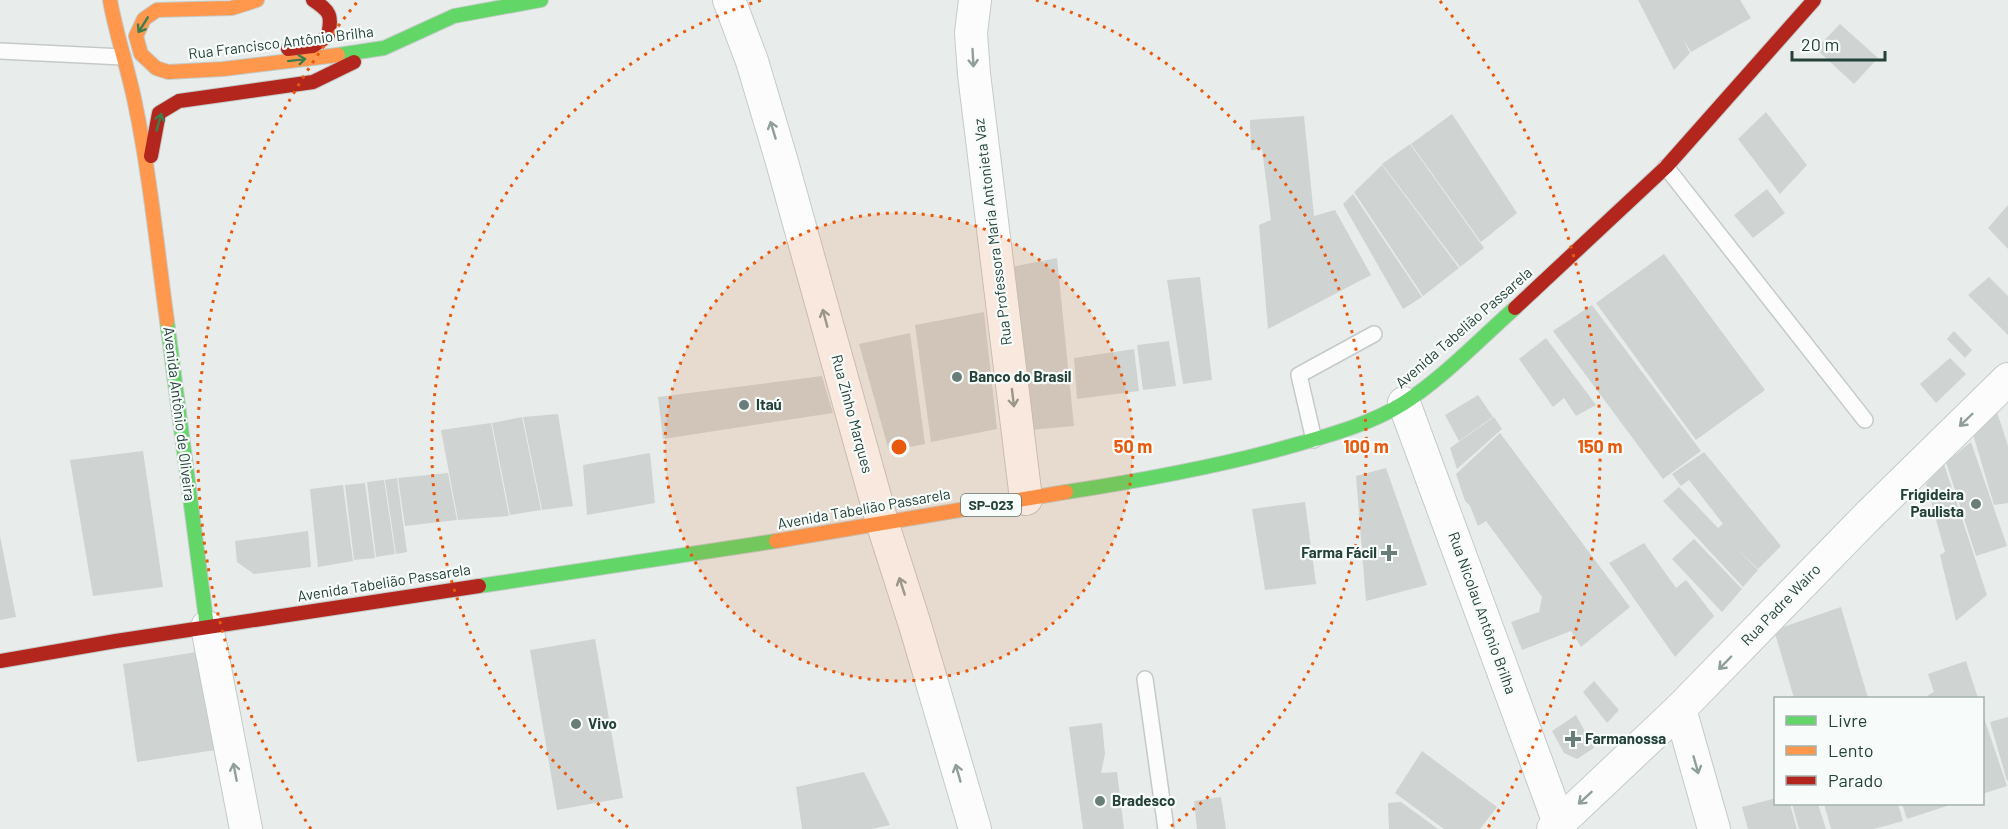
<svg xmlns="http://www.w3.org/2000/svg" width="2008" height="829" font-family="Barlow,sans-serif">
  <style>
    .building { fill: #cfd4d2 }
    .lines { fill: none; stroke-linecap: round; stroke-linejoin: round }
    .lane-casing { stroke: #c5cac8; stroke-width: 18 }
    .street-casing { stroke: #c5cac8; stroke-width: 34 }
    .fast-casing { stroke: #c3cbc8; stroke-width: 16 }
    .slow-casing { stroke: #c3cbc8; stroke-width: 16 }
    .jam-casing { stroke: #c3cbc8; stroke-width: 16 }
    .lane { stroke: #fcfcfc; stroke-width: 15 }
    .street { stroke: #fcfcfc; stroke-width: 32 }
    .fast { stroke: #63d668; stroke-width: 14 }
    .slow { stroke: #ff974d; stroke-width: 14 }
    .jam { stroke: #b3261e; stroke-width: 14 }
    .oneway { stroke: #3d7d4c }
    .oneway2 { stroke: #909f9b }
    .ring { fill: none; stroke: #e8590c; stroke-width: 3; stroke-dasharray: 3 6 }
    .poi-dot { fill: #697e78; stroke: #f7fbf9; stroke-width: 2 }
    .labels { text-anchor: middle; stroke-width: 4.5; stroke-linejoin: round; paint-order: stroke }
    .shield { fill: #f7fbf9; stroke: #637a73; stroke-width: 1.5 }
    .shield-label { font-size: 14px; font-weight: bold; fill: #24423a }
    .street-label { font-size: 15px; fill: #24423a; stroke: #f7fbf9 }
    .poi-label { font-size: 15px; font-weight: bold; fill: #24423a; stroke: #f7fbf9; text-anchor: start }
    .centre { fill: #e8590c; stroke: #f7fbf9; stroke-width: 3 }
    .ring-label { font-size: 18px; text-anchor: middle; font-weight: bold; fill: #e8590c; stroke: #f7fbf9; stroke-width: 4.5; stroke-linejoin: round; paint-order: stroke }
  </style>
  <rect width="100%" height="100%" fill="#e8edeb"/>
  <g class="building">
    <polygon points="1638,0 1740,0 1751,18 1691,52 1683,39 1690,53 1674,70"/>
    <polygon points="1840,24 1878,58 1854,84 1816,49"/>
    <polygon points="1766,112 1807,165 1780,194 1738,139"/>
    <polygon points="1452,114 1517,213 1481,242 1411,144"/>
    <polygon points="1304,116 1314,216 1335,210 1371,275 1268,329 1259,225 1271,220 1262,149 1251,150 1250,120"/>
    <polygon points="1410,144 1484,248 1460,267 1382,164"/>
    <polygon points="1382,165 1459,268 1423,296 1354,192"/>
    <polygon points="1767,189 1785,213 1753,238 1734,215"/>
    <polygon points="1353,194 1422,297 1403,309 1343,204"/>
    <polygon points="2008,205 2008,249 1988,228"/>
    <polygon points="1664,254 1765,390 1696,440 1596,303"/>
    <polygon points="1057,258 1074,426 1030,430 1011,267"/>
    <polygon points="1200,277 1212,380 1183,384 1167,280"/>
    <polygon points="1989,277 2008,296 2008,335 1968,295"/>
    <polygon points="1592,305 1701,451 1663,479 1553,331"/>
    <polygon points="984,312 997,429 931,442 915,325"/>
    <polygon points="1954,331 1972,350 1965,358 1947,339"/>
    <polygon points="910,333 925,444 889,451 859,344"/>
    <polygon points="1546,338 1596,405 1576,416 1564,398 1553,407 1519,359"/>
    <polygon points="1169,341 1176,386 1143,390 1137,345"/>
    <polygon points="1134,349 1139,391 1077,399 1074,358"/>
    <polygon points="1950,358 1966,374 1936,403 1920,384"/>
    <polygon points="822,376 833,413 663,439 658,397"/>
    <polygon points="1478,395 1493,417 1459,441 1445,415"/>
    <polygon points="1996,409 2008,446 2008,503 1994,505 1972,431"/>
    <polygon points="558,414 573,506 542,510 523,417"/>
    <polygon points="522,417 541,510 510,515 492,423"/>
    <polygon points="1494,417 1502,429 1457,469 1450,448"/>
    <polygon points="491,423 509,516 458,520 441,430"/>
    <polygon points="1500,433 1630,607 1581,647 1571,631 1522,650 1511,622 1539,612 1542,597 1486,521 1478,526 1470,506 1465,501 1456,474"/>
    <polygon points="1971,442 2007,546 1976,556 1946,462"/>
    <polygon points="143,451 163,587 93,596 70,460"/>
    <polygon points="1704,452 1781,546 1758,569 1735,547 1758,570 1743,587 1663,501 1679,487 1718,528 1723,524 1689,480 1681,486 1672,474"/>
    <polygon points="650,453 655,503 587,515 583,465"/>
    <polygon points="1944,464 1987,595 1956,621 1940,555 1945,552 1926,484"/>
    <polygon points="1386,468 1427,585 1366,601 1356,476"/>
    <polygon points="448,473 457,520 405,526 398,478"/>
    <polygon points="397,478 407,552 396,554 385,480"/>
    <polygon points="384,480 395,554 376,557 367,482"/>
    <polygon points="365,483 375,558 354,560 345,485"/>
    <polygon points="343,485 353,561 318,567 310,489"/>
    <polygon points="1305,502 1316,584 1265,590 1252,509"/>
    <polygon points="308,531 311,567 254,574 237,562 235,541"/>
    <polygon points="0,536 16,617 0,620"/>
    <polygon points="1694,539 1742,589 1722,612 1672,559"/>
    <polygon points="1644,543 1676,588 1686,580 1714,616 1675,657 1609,563"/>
    <polygon points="1841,607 1868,698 1794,698 1774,630"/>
    <polygon points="595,639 623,798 557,810 530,650"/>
    <polygon points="196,652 222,749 137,762 123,664"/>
    <polygon points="1966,661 1978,698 1930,698 1928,695 1934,692 1928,674"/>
    <polygon points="1594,681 1619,710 1607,723 1583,692"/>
    <polygon points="1982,712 2007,786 1982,794"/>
    <polygon points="1576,715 1594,748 1577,759 1564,753 1552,731"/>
    <polygon points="2008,717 2008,780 2007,781 1990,722"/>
    <polygon points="1102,723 1105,754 1101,773 1117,772 1124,829 1083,829 1069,727"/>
    <polygon points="1422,751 1497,807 1480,829 1444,829 1395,793"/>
    <polygon points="864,772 890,825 871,829 802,829 796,787"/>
    <polygon points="1221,797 1226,829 1197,829 1194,801"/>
    <polygon points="1776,798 1776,804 1790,804 1797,829 1748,829 1742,807"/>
    <polygon points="1401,802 1438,829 1389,829 1388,803"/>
    <polygon points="1792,804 1818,804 1826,829 1799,829"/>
    <polygon points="1824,804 1898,804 1903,821 1874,829 1831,829"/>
    <polygon points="1902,804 1953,804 1907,819"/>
  </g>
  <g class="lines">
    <defs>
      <g id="lane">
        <polyline points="0,51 123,57"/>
        <polyline points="1666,167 1865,420"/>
        <polyline points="1314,440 1299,375 1374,334"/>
        <polyline points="1145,679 1166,829"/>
      </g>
      <g id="street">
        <polyline points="729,0 752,61 782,162 882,522 915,625 975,829"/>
        <polyline points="975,0 971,33 974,74 1026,499"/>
        <polyline points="1404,403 1559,823"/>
        <polyline points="207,627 246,829"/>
        <polyline points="1680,709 1714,829"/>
        <polyline points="1553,829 1680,709 1867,517 2008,379"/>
      </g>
      <g id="fast">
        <polyline points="338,55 384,48 454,16 541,0"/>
        <polyline points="167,321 207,627"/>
        <path d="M1066 492C1144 480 1222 466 1298 444 1334 434 1372 423 1404 403 1444 377 1479 340 1515 308"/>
        <polyline points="479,586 776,541"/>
      </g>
      <g id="slow">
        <path d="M110 0C116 35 128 68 135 103 150 175 157 248 167 321"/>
        <polyline points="257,0 232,8 157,10 144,19 136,36 141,54 156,68 168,72 223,69 338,55"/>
        <polyline points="776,541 1066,492"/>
      </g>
      <g id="jam">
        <path d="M288 49 313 46 328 36C332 15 331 12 313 0"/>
        <polyline points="151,156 159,113 179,101 313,82 354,62"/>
        <polyline points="1515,308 1666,167 1814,0"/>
        <polyline points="0,661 116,641 479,586"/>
      </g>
    </defs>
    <use href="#lane" class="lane-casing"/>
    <use href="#street" class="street-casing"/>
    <use href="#fast" class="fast-casing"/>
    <use href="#slow" class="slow-casing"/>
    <use href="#jam" class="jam-casing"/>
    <use href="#lane" class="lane"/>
    <use href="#street" class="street"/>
    <use href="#fast" class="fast"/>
    <use href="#slow" class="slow"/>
    <use href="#jam" class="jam"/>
  </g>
  <defs><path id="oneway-shaft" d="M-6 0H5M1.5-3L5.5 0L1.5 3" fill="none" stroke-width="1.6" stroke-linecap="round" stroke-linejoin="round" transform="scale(1.5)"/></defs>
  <g class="oneway">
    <use href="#oneway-shaft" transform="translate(143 25) rotate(122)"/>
    <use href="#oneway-shaft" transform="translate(297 60) rotate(-7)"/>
    <use href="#oneway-shaft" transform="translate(159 122) rotate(-74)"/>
  </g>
  <g class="oneway2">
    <use href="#oneway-shaft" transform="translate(973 58) rotate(87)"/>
    <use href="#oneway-shaft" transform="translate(773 130) rotate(-107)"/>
    <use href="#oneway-shaft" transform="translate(825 318) rotate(-105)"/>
    <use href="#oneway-shaft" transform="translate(1013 398) rotate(83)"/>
    <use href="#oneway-shaft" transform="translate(1966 420) rotate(136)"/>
    <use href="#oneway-shaft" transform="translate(902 586) rotate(-108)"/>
    <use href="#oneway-shaft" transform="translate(1725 663) rotate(134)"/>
    <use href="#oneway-shaft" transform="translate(1696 765) rotate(74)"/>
    <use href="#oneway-shaft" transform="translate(235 772) rotate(-101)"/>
    <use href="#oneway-shaft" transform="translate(958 773) rotate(-106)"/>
    <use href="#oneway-shaft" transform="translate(1585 798) rotate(137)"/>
  </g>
  <circle cx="899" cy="447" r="234" fill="#e8590c" fill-opacity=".12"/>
  <g class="ring">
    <circle cx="899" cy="447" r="234"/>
    <path d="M628 827A467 467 0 0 1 762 0M1036 0A467 467 0 0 1 1170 827"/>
    <path d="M311 829A701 701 0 0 1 358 1M1440 1A701 701 0 0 1 1487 829"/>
  </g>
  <g class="poi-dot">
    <circle cx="957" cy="377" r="6"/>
    <circle cx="744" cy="405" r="6"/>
    <circle cx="1976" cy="504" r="6"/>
    <path d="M1386 544h6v6h6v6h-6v6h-6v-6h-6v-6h6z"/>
    <circle cx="576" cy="724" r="6"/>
    <path d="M1570 730h6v6h6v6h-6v6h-6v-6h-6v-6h6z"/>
    <circle cx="1100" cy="801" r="6"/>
  </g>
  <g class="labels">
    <rect class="shield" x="961" y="494" width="60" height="22" rx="4.5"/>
    <g class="shield-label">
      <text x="991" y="510">SP-023</text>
    </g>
    <g class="street-label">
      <text transform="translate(281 43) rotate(-7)" y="5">Rua Francisco Antônio Brilha</text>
      <text transform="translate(993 232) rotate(-97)" y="5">Rua Professora Maria Antonieta Vaz</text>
      <text transform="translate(1464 328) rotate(-41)" y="5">Avenida Tabelião Passarela</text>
      <text transform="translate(179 414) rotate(83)" y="5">Avenida Antônio de Oliveira</text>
      <text transform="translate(852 414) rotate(75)" y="5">Rua Zinho Marques</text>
      <text transform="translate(864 509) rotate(-10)" y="5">Avenida Tabelião Passarela</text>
      <text transform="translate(384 583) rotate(-9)" y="5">Avenida Tabelião Passarela</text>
      <text transform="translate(1781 605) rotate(-46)" y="5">Rua Padre Wairo</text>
      <text transform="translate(1482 613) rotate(70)" y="5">Rua Nicolau Antônio Brilha</text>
    </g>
    <g class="poi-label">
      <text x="969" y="382">Banco do Brasil</text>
      <text x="756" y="410">Itaú</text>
      <text x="1964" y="500" text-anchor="end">Frigideira<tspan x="1964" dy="17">Paulista</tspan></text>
      <text x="1377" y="558" text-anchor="end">Farma Fácil</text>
      <text x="588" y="729">Vivo</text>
      <text x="1585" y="744">Farmanossa</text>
      <text x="1112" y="806">Bradesco</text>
    </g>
  </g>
  <circle cx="899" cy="447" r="9" class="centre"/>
  <g class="ring-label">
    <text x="1133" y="453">50 m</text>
    <text x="1366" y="453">100 m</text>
    <text x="1600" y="453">150 m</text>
  </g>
  <rect x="1774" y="697" width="210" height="108" fill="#f7fbf9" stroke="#a3b1ad" stroke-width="1.5"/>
  <rect x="1786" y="716" width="30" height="9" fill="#63d668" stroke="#a3b1ad" stroke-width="1.5"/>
  <text x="1828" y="727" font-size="18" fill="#24423a">Livre</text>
  <rect x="1786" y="746" width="30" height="9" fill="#ff974d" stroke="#a3b1ad" stroke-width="1.5"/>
  <text x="1828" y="757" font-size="18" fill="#24423a">Lento</text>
  <rect x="1786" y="776" width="30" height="9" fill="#b3261e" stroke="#a3b1ad" stroke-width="1.5"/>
  <text x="1828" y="787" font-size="18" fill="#24423a">Parado</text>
  <path d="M1792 51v9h93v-9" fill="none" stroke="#24423a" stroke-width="3"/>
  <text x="1801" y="51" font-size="18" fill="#24423a" stroke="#f7fbf9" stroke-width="4.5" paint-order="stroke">20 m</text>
</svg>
